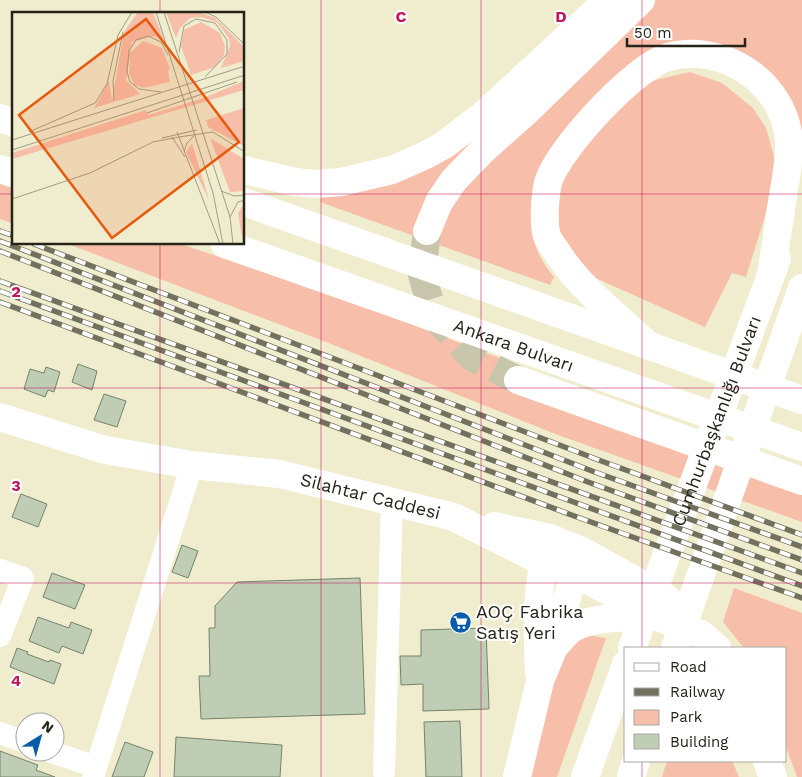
<svg xmlns="http://www.w3.org/2000/svg" width="802" height="777" font-family="'Work Sans',sans-serif">
  <style>
    .green { fill: #f7bea9 }
    .building { fill: #becdb3; stroke: #75836b }
    .lines { fill: none; stroke-linecap: round; stroke-linejoin: round }
    .major-tunnel { stroke: #c7c5ab; stroke-width: 28; stroke-dasharray: 28 14; stroke-linecap: butt }
    .minor { stroke: #fff; stroke-width: 22 }
    .major { stroke: #fff; stroke-width: 28 }
    .rail-casing { stroke: #72715e; stroke-width: 5.5 }
    .rail { stroke: #fff; stroke-width: 4; stroke-dasharray: 11; stroke-linecap: butt }
    .grid { fill: none; stroke: #c2185b; stroke-width: 1; stroke-opacity: 0.55 }
    .labels { text-anchor: middle; stroke-width: 4; stroke-linejoin: round; paint-order: stroke }
    .street-label { font-size: 18px; fill: #252419; stroke: #fff }
    .poi-label { font-size: 18px; fill: #252419; stroke: #fff; text-anchor: start }
    .inset-road { fill: none; stroke: #9f9d86; stroke-width: 1 }
    .view { fill: #e8590c; fill-opacity: 0.15; stroke: #e8590c; stroke-width: 2.5 }
    .inset-edge { fill: none; stroke: #252419; stroke-width: 2.5 }
    .grid-label { font-size: 16px; text-anchor: middle; font-weight: bold; fill: #c2185b; stroke: #fff; stroke-width: 4; stroke-linejoin: round; paint-order: stroke }
  </style>
  <rect width="100%" height="100%" fill="#f0edcf"/>
  <g class="green">
    <path d="M656 0H802V151L754 68 647 60 532 210C534 241 534 253 554 277L550 285 320 202 322 196 351 193 540 70 468 176 640 12Z"/>
    <polygon points="690,72 722,83 753,108 766,128 776,163 765,216 746,277 732,273 705,327 582,272 563,255 551,197 566,165 636,88 659,79"/>
    <polygon points="0,184 14,189 14,224 0,219"/>
    <polygon points="68,244 181,244 358,304 523,367 514,391 802,495 802,522 558,435 326,342"/>
    <polygon points="734,588 802,613 802,777 797,777 786,747 786,648 744,648 723,622"/>
    <polygon points="577,636 593,636 606,638 557,777 529,777 561,656"/>
    <polygon points="667,761 732,761 739,777 662,777"/>
  </g>
  <g class="building">
    <polygon points="78,364 97,371 92,390 72,382"/>
    <polygon points="46,367 60,372 54,392 48,390 45,397 24,389 30,369 44,373"/>
    <polygon points="104,394 126,401 117,427 94,420"/>
    <polygon points="21,494 47,504 38,527 12,517"/>
    <polygon points="182,545 198,551 188,578 172,572"/>
    <polygon points="52,573 85,585 75,609 43,597"/>
    <polygon points="360,578 365,714 201,719 199,676 210,676 209,628 215,628 215,606 237,582"/>
    <polygon points="38,617 69,628 71,622 92,630 83,654 62,646 59,653 29,641"/>
    <polygon points="486,628 489,709 423,711 423,684 401,685 400,656 421,656 421,630"/>
    <polygon points="17,648 28,652 27,654 49,662 50,660 61,664 54,684 10,667"/>
    <polygon points="460,721 462,777 426,777 424,722"/>
    <polygon points="176,737 282,745 280,777 174,777"/>
    <polygon points="125,742 153,752 144,777 112,777"/>
    <polygon points="0,751 38,765 36,770 55,777 0,777"/>
  </g>
  <g class="lines">
    <polyline class="major-tunnel" points="427,231 422,275 434,316 473,358 518,380"/>
    <g class="minor">
      <polyline points="0,570 23,578 0,636"/>
      <polyline points="0,733 25,742"/>
      <polyline points="52,752 96,767"/>
      <polyline points="384,772 392,502"/>
      <polyline points="93,777 192,465"/>
    </g>
    <g class="major">
      <polyline points="0,118 14,123"/>
      <polyline points="0,169 14,173"/>
      <polyline points="244,170 295,182 316,184 341,182 392,170 426,155 444,145 482,116 608,0"/>
      <polyline points="244,202 802,400"/>
      <polyline points="427,231 439,202 454,180 483,150 528,110 641,0"/>
      <path id="s1" d="M225 244 802 447"/>
      <path d="M649 346C617 316 578 287 555 249 552 245 548 240 547 236 543 224 545 195 548 183 557 150 635 66 668 57 724 42 784 83 789 140 790 160 786 177 783 196 779 222 775 249 771 275"/>
      <polyline points="518,380 802,481"/>
      <path id="s2" d="M0 417 105 450 192 465 280 474 454 517 543 562 574 573 658 617 701 634 717 648"/>
      <polyline points="494,526 550,538 580,550 665,597 669,601"/>
      <path d="M554 647C559 642 564 635 570 630 592 615 630 618 655 617"/>
      <path id="s3" d="M632 648 777 259"/>
      <polyline points="675,648 802,288"/>
      <path d="M539 672C537 629 536 586 548 544"/>
      <polyline points="767,761 773,777"/>
      <polyline points="517,777 540,681 554,647 578,557"/>
      <polyline points="585,777 626,664"/>
      <polyline points="631,777 636,761"/>
    </g>
    <defs>
      <g id="rail">
        <polyline points="0,231 14,236"/>
        <polyline points="0,241 592,471 802,547"/>
        <polyline points="34,244 596,459 802,535"/>
        <polyline points="0,251 588,482 802,560"/>
        <polyline points="0,281 802,573"/>
        <polyline points="0,291 802,586"/>
        <polyline points="0,302 577,517 802,598"/>
      </g>
    </defs>
    <use href="#rail" class="rail-casing"/>
    <use href="#rail" class="rail"/>
  </g>
  <path class="grid" d="M160 0V14M321 0V777M481 0V777M642 0V648M0 194H14M244 194H802M160 244V777M0 388H802M0 583H802M642 761V777"/>
  <defs>
    <symbol id="supermarket-disc" viewBox="-11 -11 22 22"><circle r="9.5" fill="#0a5ba9" stroke="#fff"/><path d="M-6-5.5h2.5l.6 2H6L4.5 2H-2.5L-4.4-4H-6ZM-1.5 3.2a1.3 1.3 0 1 0 .1 0ZM3 3.2a1.3 1.3 0 1 0 .1 0Z" fill="#fff"/></symbol>
  </defs>
  <g fill-rule="evenodd">
    <use href="#supermarket-disc" x="448" y="610" width="25" height="25"/>
  </g>
  <g class="labels">
    <g class="street-label">
      <text dy="6" stroke="none"><textPath href="#s1" startOffset="306">Ankara Bulvarı</textPath></text>
      <text dy="6" stroke="none"><textPath href="#s3" startOffset="242">Cumhurbaşkanlığı Bulvarı</textPath></text>
      <text dy="6" stroke="none"><textPath href="#s2" startOffset="380">Silahtar Caddesi</textPath></text>
    </g>
    <g class="poi-label">
      <text x="476" y="618">AOÇ Fabrika<tspan x="476" dy="21">Satış Yeri</tspan></text>
    </g>
  </g>
  <g transform="translate(12 12)">
    <rect width="232" height="232" fill="#f0edcf"/>
    <path d="M126 0H141L153 30 143 24 120 30 114 68 128 82 82 96 97 69 100 88 112 20ZM154 0H187L203 6 232 35V49L209 56 218 34 217 26 205 10 189 5 178 6 168 16 164 26ZM189 10 208 21 213 34 212 43 203 55 179 63 169 34 172 18ZM131 29 150 36 158 57 156 59 158 70 132 76 122 73 117 61 118 41ZM232 69V78L0 147V141L134 98 136 103 189 87ZM232 96V134L196 115 194 108ZM198 126 232 147V179L218 180ZM180 131 196 184V186L174 140ZM232 192 233 232H231L226 201Z" fill="#f7bea9"/>
    <path class="inset-road" d="M144 0 201 181 211 232M152 0 218 205 221 232M193 0 204 5 233 33M167 40 172 14 184 7 203 11 215 28V42L193 65M149 80 127 77 118 70 115 60 117 39 124 28 136 24 149 30 156 43M102 88 101 69 111 20M135 101 225 70M17 120 83 91 95 72 106 23 120 0M165 120 208 232M160 125 173 145M150 126 185 118M0 128 233 54M0 138 233 63M172 139 175 131 183 123M209 179 222 184 233 183M0 187 78 161 141 130 167 125 201 120 233 140M218 205 226 190 233 188"/>
    <path class="view" d="M134 7 227 130 100 226 7 103Z"/>
    <rect width="232" height="232" class="inset-edge"/>
  </g>
  <g class="grid-label">
    <text x="401" y="22">C</text>
    <text x="561" y="22">D</text>
    <text x="16" y="297">2</text>
    <text x="16" y="491">3</text>
    <text x="16" y="686">4</text>
  </g>
  <rect x="624" y="647" width="162" height="115" fill="#ffffff" stroke="#a8a7a3"/>
  <rect x="634" y="663" width="25" height="8" fill="#ffffff" stroke="#a8a7a3"/>
  <text x="670" y="672" font-size="15" fill="#252419">Road</text>
  <rect x="634" y="688" width="25" height="8" fill="#72715e" stroke="#a8a7a3"/>
  <text x="670" y="697" font-size="15" fill="#252419">Railway</text>
  <rect x="634" y="710" width="25" height="15" fill="#f7bea9" stroke="#a8a7a3"/>
  <text x="670" y="722" font-size="15" fill="#252419">Park</text>
  <rect x="634" y="734" width="25" height="15" fill="#becdb3" stroke="#a8a7a3"/>
  <text x="670" y="747" font-size="15" fill="#252419">Building</text>
  <g transform="translate(40 737) rotate(37)"><circle r="24" fill="#ffffff" stroke="#a8a7a3"/>
  <path d="M0-4L9 19L0 12L-9 19Z" fill="#0a5ba9"/>
  <text y="-8" font-size="14" font-weight="bold" text-anchor="middle" fill="#252419">N</text>
  </g>
  <path d="M627 38v8h118v-8" fill="none" stroke="#252419" stroke-width="2.5"/>
  <text x="634" y="38" font-size="15" fill="#252419" stroke="#ffffff" stroke-width="4" paint-order="stroke">50 m</text>
</svg>
